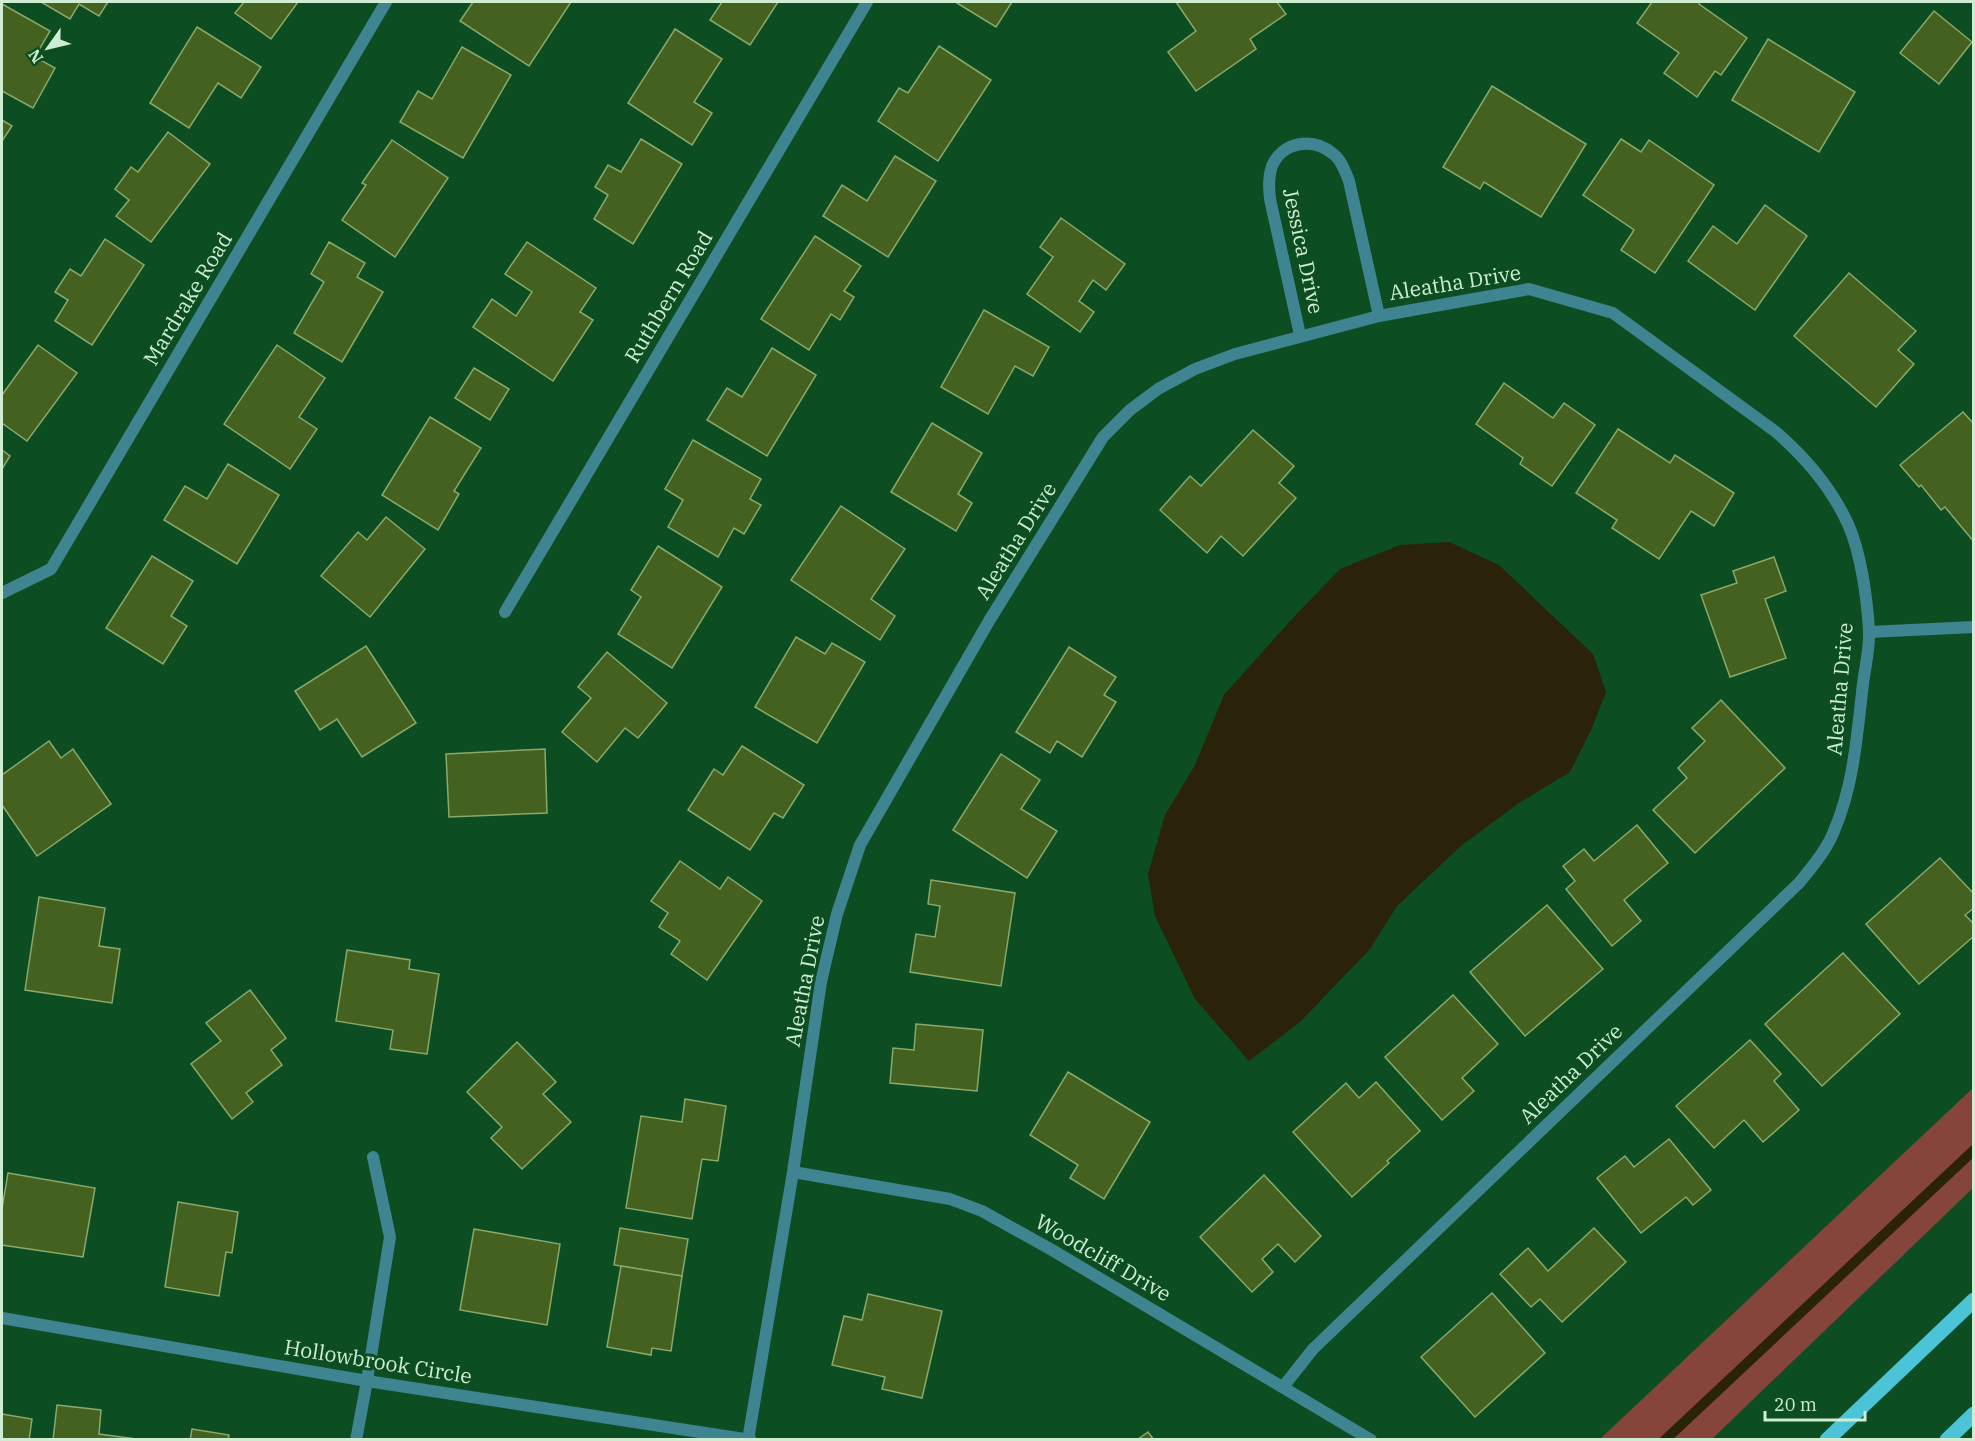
<svg xmlns="http://www.w3.org/2000/svg" width="1975" height="1441" font-family="'IBM Plex Serif',serif">
  <style>
    .green { fill: #86453b }
    .water { fill: #2b220a }
    .lines { fill: none; stroke-linecap: round; stroke-linejoin: round }
    .stream { stroke: #2b220a; stroke-width: 10 }
    .building { fill: #44611f; stroke: #8aa96a; stroke-width: 1.5 }
    .minor { stroke: #3f8591; stroke-width: 12 }
    .primary { stroke: #4cc4d7; stroke-width: 15 }
    .labels { text-anchor: middle; stroke-width: 6; stroke-linejoin: round; paint-order: stroke }
    .street-label { font-size: 21px; fill: #ceedd3; stroke: #0c4d22 }
  </style>
  <rect width="100%" height="100%" fill="#0c4d22"/>
  <polygon class="green" points="1973,1088 1973,1188 1712,1439 1600,1439"/>
  <polygon class="water" points="1449,542 1499,565 1593,654 1606,692 1592,728 1570,772 1519,803 1462,845 1397,906 1370,949 1300,1022 1249,1061 1195,999 1155,916 1148,874 1165,815 1195,765 1224,695 1292,619 1340,569 1400,545"/>
  <g class="lines">
    <polyline class="stream" points="1665,1440 1974,1150"/>
  </g>
  <g class="building">
    <polygon points="41,2 108,2 99,16 79,4 70,19"/>
    <polygon points="244,2 298,2 271,39 235,13"/>
    <polygon points="473,2 571,2 529,66 460,21"/>
    <polygon points="722,2 778,2 750,45 710,20"/>
    <polygon points="958,2 1012,2 996,27 957,3"/>
    <polygon points="1176,2 1277,2 1286,14 1250,39 1256,49 1196,91 1168,52 1196,31"/>
    <polygon points="1652,2 1700,2 1699,4 1747,38 1721,75 1715,71 1697,97 1664,73 1679,53 1637,23"/>
    <polygon points="2,4 50,31 35,57 55,68 33,108 2,91"/>
    <polygon points="1934,11 1972,42 1939,84 1900,53"/>
    <polygon points="197,27 261,67 241,98 218,83 189,128 150,103"/>
    <polygon points="675,29 722,59 694,102 712,113 692,145 628,103"/>
    <polygon points="1768,39 1855,92 1819,152 1732,100"/>
    <polygon points="939,46 991,80 938,161 878,121 899,88 908,93"/>
    <polygon points="462,47 511,75 463,158 400,122 418,91 432,99"/>
    <polygon points="1492,86 1586,144 1541,217 1484,182 1480,189 1443,167"/>
    <polygon points="2,120 12,126 2,141"/>
    <polygon points="168,132 210,164 151,242 116,216 129,200 115,189 131,167 138,172"/>
    <polygon points="641,139 682,164 633,244 594,219 608,195 595,187 608,165 621,172"/>
    <polygon points="1621,139 1641,152 1649,140 1714,185 1655,273 1621,250 1634,230 1583,195"/>
    <polygon points="392,140 448,178 395,257 342,220 366,185 362,183"/>
    <polygon points="895,156 936,181 888,257 823,216 842,185 867,201"/>
    <polygon points="1765,205 1807,236 1755,310 1688,261 1713,226 1737,244"/>
    <polygon points="1061,218 1125,264 1106,290 1093,280 1079,301 1094,312 1080,332 1027,294 1053,257 1040,247"/>
    <polygon points="815,236 861,266 844,291 854,297 840,320 831,314 809,350 761,319"/>
    <polygon points="105,239 144,265 92,345 55,321 68,300 55,292 70,269 81,276"/>
    <polygon points="329,242 365,263 357,277 383,292 342,362 294,333 324,282 311,274"/>
    <polygon points="527,242 596,288 580,312 593,320 553,381 473,327 492,299 516,316 532,292 505,274"/>
    <polygon points="1849,273 1916,331 1898,350 1914,364 1876,407 1794,336"/>
    <polygon points="984,310 1049,347 1033,376 1015,366 988,414 941,387"/>
    <polygon points="38,345 77,373 27,441 2,423 2,395"/>
    <polygon points="277,345 325,378 299,417 317,429 290,469 224,424"/>
    <polygon points="772,348 816,375 767,456 707,420 727,388 742,397"/>
    <polygon points="474,368 509,389 490,420 455,398"/>
    <polygon points="1504,383 1553,418 1564,403 1595,425 1552,486 1520,464 1523,458 1476,424"/>
    <polygon points="1963,412 1974,424 1974,542 1945,507 1941,510 1921,485 1919,487 1900,465"/>
    <polygon points="430,417 481,448 454,491 459,494 438,530 382,495"/>
    <polygon points="932,423 982,453 958,494 972,503 956,531 891,492"/>
    <polygon points="1618,429 1670,463 1675,455 1734,493 1714,526 1691,511 1659,559 1612,528 1617,520 1576,493"/>
    <polygon points="1253,430 1294,466 1279,483 1296,498 1243,556 1221,536 1207,553 1160,510 1190,476 1201,486"/>
    <polygon points="693,440 761,479 750,499 761,505 744,534 734,528 718,557 668,527 683,500 665,489"/>
    <polygon points="2,450 10,456 2,469"/>
    <polygon points="228,464 279,495 237,564 164,520 185,486 207,499"/>
    <polygon points="841,506 905,549 871,599 895,616 880,640 791,580"/>
    <polygon points="386,517 425,549 370,617 321,576 358,532 367,540"/>
    <polygon points="658,546 722,587 672,668 618,634 641,597 631,590"/>
    <polygon points="152,556 193,581 171,616 187,626 163,664 106,628"/>
    <polygon points="1774,557 1786,591 1765,599 1786,658 1730,677 1701,595 1737,583 1733,571"/>
    <polygon points="796,637 825,654 832,643 865,662 817,743 755,707"/>
    <polygon points="366,646 416,723 362,757 337,719 320,730 295,691"/>
    <polygon points="1069,647 1116,677 1104,695 1116,702 1082,757 1057,741 1050,753 1016,732"/>
    <polygon points="607,652 667,703 638,738 625,728 597,762 562,732 591,698 578,687"/>
    <polygon points="1721,700 1785,768 1695,853 1653,810 1687,778 1678,768 1705,741 1692,728"/>
    <polygon points="49,741 61,758 73,749 111,804 37,856 2,805 2,775"/>
    <polygon points="742,746 804,785 783,818 774,813 750,850 688,810 714,769 723,775"/>
    <polygon points="545,749 547,813 449,817 446,754"/>
    <polygon points="1001,754 1040,780 1021,809 1057,831 1027,878 953,830"/>
    <polygon points="1637,825 1668,863 1624,900 1641,921 1612,946 1566,889 1575,881 1563,866 1584,849 1594,861"/>
    <polygon points="1940,858 1974,894 1974,908 1965,915 1974,924 1974,936 1919,984 1866,924"/>
    <polygon points="680,861 720,889 728,877 762,901 707,980 671,954 680,941 659,927 668,913 651,901"/>
    <polygon points="931,880 1015,893 1001,986 910,972 916,934 935,937 940,906 928,904"/>
    <polygon points="39,897 105,908 99,946 120,949 112,1003 25,990"/>
    <polygon points="1547,905 1603,969 1525,1036 1470,972"/>
    <polygon points="347,950 410,960 409,969 439,974 427,1054 390,1049 393,1030 336,1021"/>
    <polygon points="1843,953 1900,1014 1822,1086 1765,1024"/>
    <polygon points="250,990 286,1038 271,1050 282,1065 246,1093 253,1102 232,1119 191,1064 221,1041 206,1023"/>
    <polygon points="1453,995 1498,1044 1462,1078 1474,1091 1442,1120 1385,1057"/>
    <polygon points="916,1024 983,1030 977,1091 890,1083 893,1048 914,1050"/>
    <polygon points="1750,1040 1781,1074 1774,1081 1799,1110 1763,1142 1744,1120 1714,1148 1676,1106"/>
    <polygon points="517,1042 556,1082 543,1094 571,1122 522,1169 491,1138 502,1127 467,1092"/>
    <polygon points="1068,1072 1150,1122 1104,1199 1070,1178 1078,1165 1030,1135"/>
    <polygon points="1376,1082 1420,1131 1387,1161 1389,1163 1352,1197 1293,1132 1346,1083 1359,1098"/>
    <polygon points="685,1099 726,1106 718,1161 702,1159 692,1219 626,1208 641,1116 682,1122"/>
    <polygon points="1669,1139 1711,1190 1693,1205 1686,1197 1641,1233 1597,1178 1625,1156 1634,1167"/>
    <polygon points="8,1173 95,1188 83,1257 2,1245 2,1209"/>
    <polygon points="1264,1175 1321,1236 1295,1262 1278,1244 1262,1259 1273,1272 1252,1292 1200,1237"/>
    <polygon points="178,1202 238,1212 232,1253 226,1252 219,1296 165,1287"/>
    <polygon points="620,1228 688,1239 682,1276 614,1265"/>
    <polygon points="1594,1228 1626,1262 1562,1322 1540,1299 1531,1307 1500,1274 1528,1248 1548,1271"/>
    <polygon points="474,1229 560,1244 547,1325 460,1310"/>
    <polygon points="621,1266 682,1276 671,1351 652,1348 651,1355 607,1347"/>
    <polygon points="1492,1293 1545,1353 1475,1417 1421,1357"/>
    <polygon points="868,1294 942,1311 922,1398 882,1389 885,1377 832,1365 844,1316 862,1320"/>
    <polygon points="57,1405 101,1410 99,1434 144,1440 53,1440"/>
    <polygon points="2,1414 32,1419 29,1440 2,1440"/>
    <polygon points="192,1429 229,1435 228,1440 190,1440"/>
    <polygon points="1148,1432 1154,1440 1137,1440"/>
  </g>
  <g class="lines">
    <g class="minor">
      <path d="M1300 335 1270 199C1269 188 1268 177 1272 166 1282 142 1312 137 1332 153 1341 159 1345 171 1349 181L1379 316"/>
      <polyline points="2,593 51,569 386,2"/>
      <polyline points="505,612 867,2"/>
      <polyline points="1869,632 1974,627"/>
      <polyline points="793,1172 950,1199 982,1211 1052,1250 1371,1440"/>
      <polyline points="2,1318 367,1381 751,1440"/>
      <polyline points="356,1440 367,1381 390,1237 373,1157"/>
      <path d="M748 1440 793 1172 821 982 837 914 860 845 989 621 1103 437 1130 410 1158 389 1195 369 1235 354 1379 316 1529 289 1613 313 1776 432C1806 458 1831 487 1848 524 1861 553 1867 598 1869 630 1870 648 1865 667 1863 684 1857 734 1854 785 1834 831 1826 851 1812 867 1799 883L1313 1349 1283 1387"/>
    </g>
    <g class="primary">
      <polyline points="1827,1440 1974,1300"/>
      <polyline points="1947,1440 1974,1414"/>
    </g>
  </g>
  <g class="labels">
    <g class="street-label">
      <text transform="translate(1303 251) rotate(78)" y="7">Jessica Drive</text>
      <text transform="translate(1455 283) rotate(-9)" y="7">Aleatha Drive</text>
      <text transform="translate(669 297) rotate(-59)" y="7">Ruthbern Road</text>
      <text transform="translate(188 299) rotate(-59)" y="7">Mardrake Road</text>
      <text transform="translate(1016 541) rotate(-58)" y="7">Aleatha Drive</text>
      <text transform="translate(1840 689) rotate(-85)" y="7">Aleatha Drive</text>
      <text transform="translate(805 981) rotate(-79)" y="7">Aleatha Drive</text>
      <text transform="translate(1571 1074) rotate(-44)" y="7">Aleatha Drive</text>
      <text transform="translate(1103 1258) rotate(30)" y="7">Woodcliff Drive</text>
      <text transform="translate(378 1362) rotate(9)" y="7">Hollowbrook Circle</text>
    </g>
  </g>
  <rect width="1975" height="1441" fill="none" stroke="#ceedd3" stroke-width="6"/>
  <g transform="translate(48 48) rotate(236)" stroke="#0c4d22" stroke-width="4.5" paint-order="stroke">
  <path d="M0-4.5L10 22L0 15L-10 22Z" fill="#ceedd3"/>
  <text y="-9" font-size="16" font-weight="bold" text-anchor="middle" fill="#ceedd3">N</text>
  </g>
  <path d="M1765 1411v9h100v-9" fill="none" stroke="#ceedd3" stroke-width="3"/>
  <text x="1774" y="1411" font-size="18" fill="#ceedd3" stroke="#0c4d22" stroke-width="4.5" paint-order="stroke">20 m</text>
</svg>
